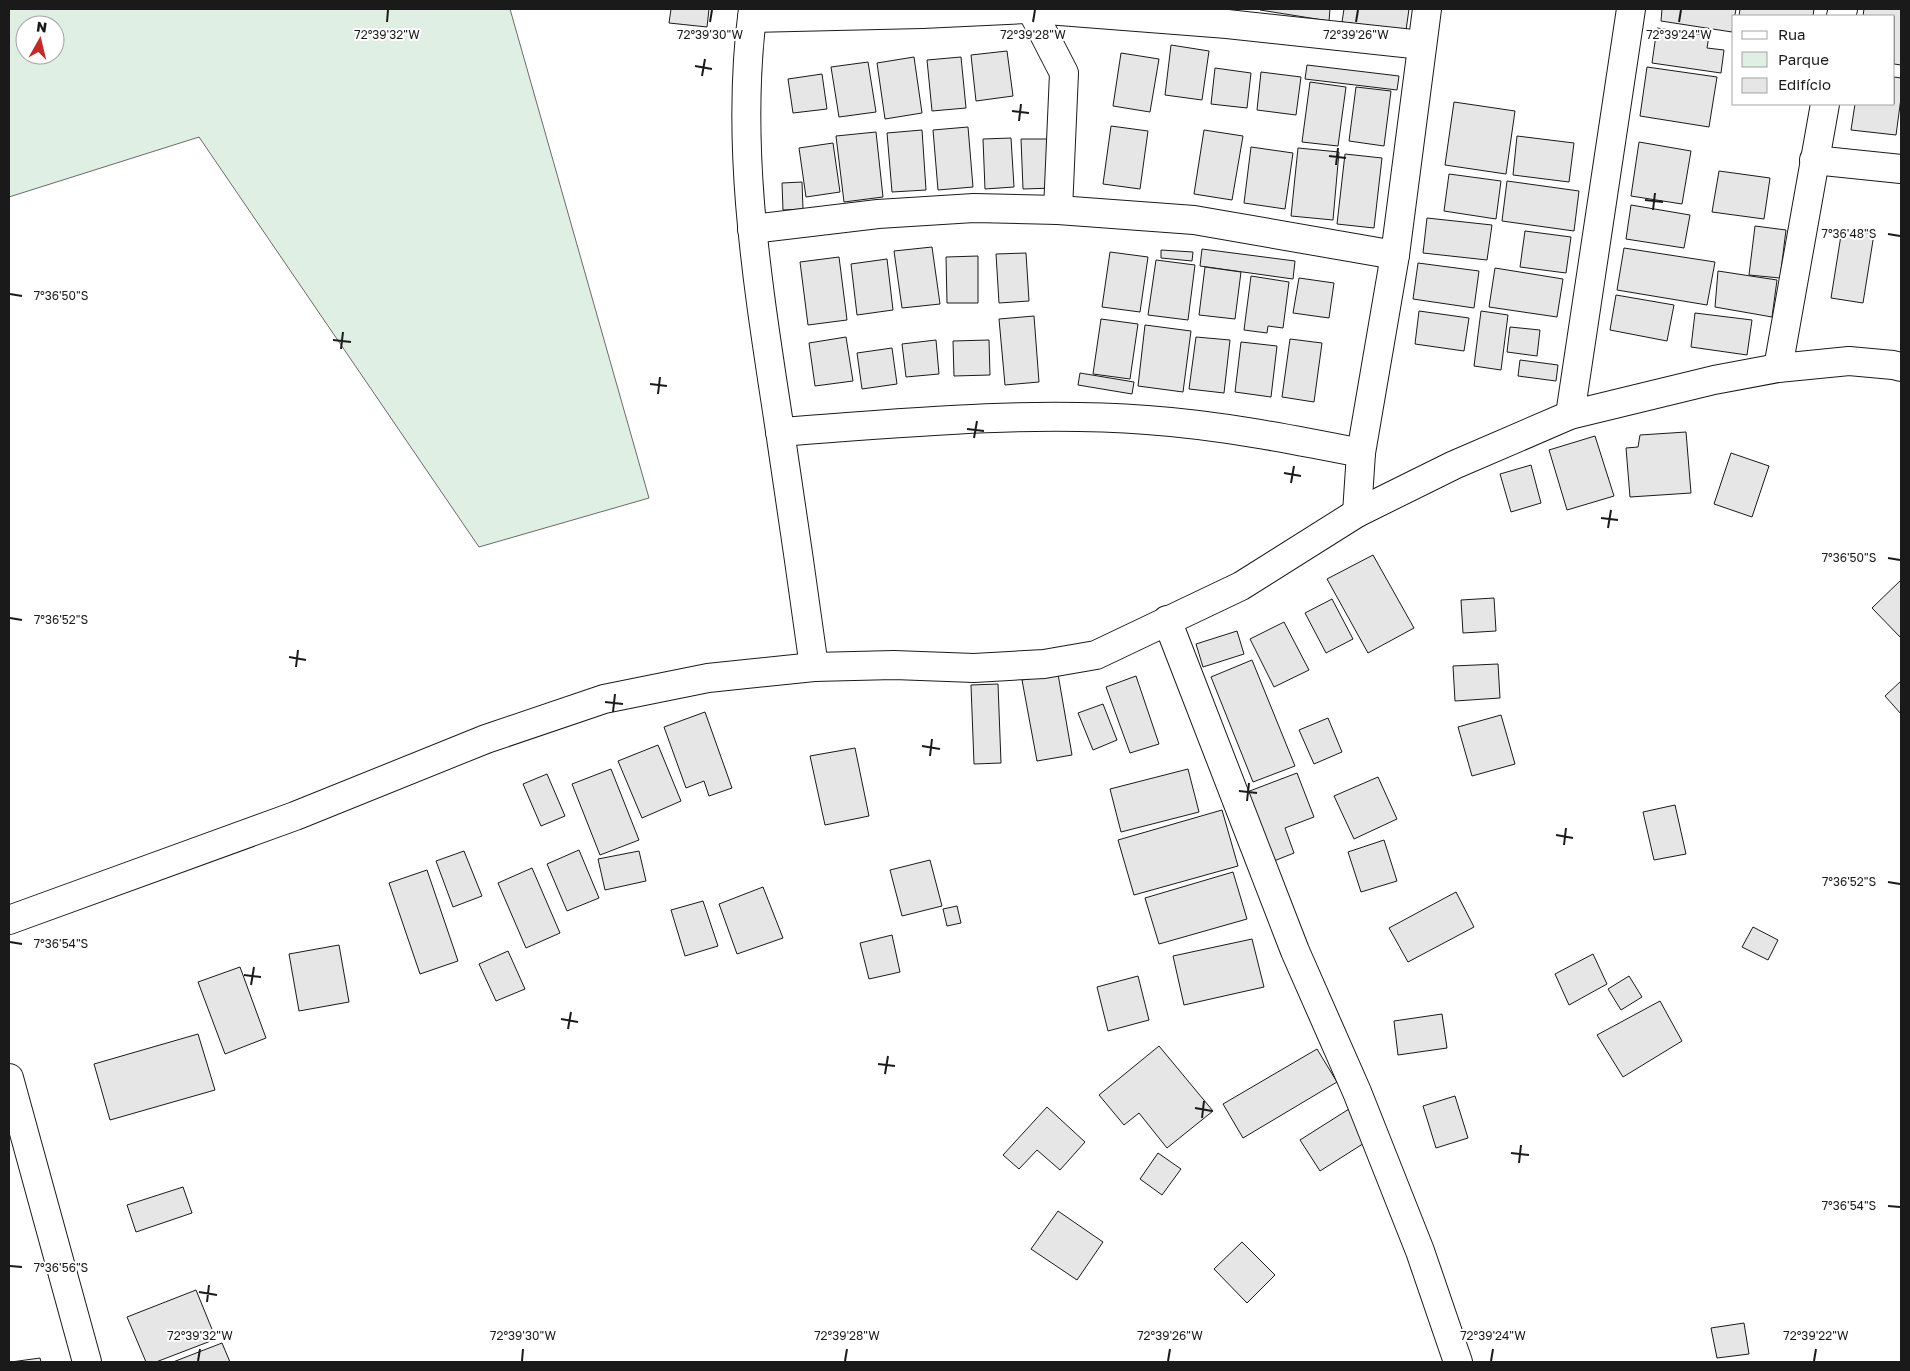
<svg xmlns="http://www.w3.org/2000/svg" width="1910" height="1371" font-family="'Golos Text',sans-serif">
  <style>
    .green { fill: #e0efe3; stroke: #6a6a6a; fill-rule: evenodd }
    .building { fill: #e6e6e6; stroke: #1a1a1a }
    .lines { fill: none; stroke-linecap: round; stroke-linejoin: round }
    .street-casing { stroke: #1a1a1a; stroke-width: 30 }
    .secondary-casing { stroke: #1a1a1a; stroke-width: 30 }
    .street { stroke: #fff; stroke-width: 28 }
    .secondary { stroke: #fff; stroke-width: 28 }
    .ticks { fill: none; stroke: #1a1a1a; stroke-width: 2 }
    .ticks-label { font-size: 12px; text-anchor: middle; fill: #1a1a1a; stroke: #fff; stroke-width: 4; stroke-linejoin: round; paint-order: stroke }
  </style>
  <rect width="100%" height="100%" fill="#fff"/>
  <path class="green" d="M9 9H510L649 498 479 547 199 137 9 197ZM25 25H55V55H25Z"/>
  <g class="building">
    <polygon points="671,9 709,9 707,27 669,23"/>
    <polygon points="1260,9 1330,9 1329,21 1260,10"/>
    <polygon points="1344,9 1409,9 1406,30 1342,22"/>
    <polygon points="1662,9 1736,9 1732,32 1661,21"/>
    <polygon points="1740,9 1814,9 1813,16 1739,16"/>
    <polygon points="1864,9 1901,9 1901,65 1894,64 1894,16 1863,16"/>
    <polygon points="1657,28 1709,36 1707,48 1724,50 1721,73 1652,63"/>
    <polygon points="1171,45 1209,51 1202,100 1165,95"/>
    <polygon points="1007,51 1013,96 976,101 971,55"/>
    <polygon points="1121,53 1159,59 1150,112 1113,106"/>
    <polygon points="914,57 922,113 885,119 877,63"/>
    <polygon points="961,57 966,108 932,111 927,60"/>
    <polygon points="868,62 876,112 839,117 831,67"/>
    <polygon points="1307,65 1399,76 1397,90 1305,79"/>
    <polygon points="1647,67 1717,77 1709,127 1640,116"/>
    <polygon points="1215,68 1251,73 1247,108 1211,104"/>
    <polygon points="1261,72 1301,77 1296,115 1257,110"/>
    <polygon points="822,74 827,109 793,113 788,79"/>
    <polygon points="1894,77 1901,78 1901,98 1896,135 1851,130 1855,104 1894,104"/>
    <polygon points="1310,82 1346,87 1338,146 1302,142"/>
    <polygon points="1356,87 1391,91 1384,146 1349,141"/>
    <polygon points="1454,102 1515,111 1506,174 1445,165"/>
    <polygon points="1111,126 1148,131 1140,189 1103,184"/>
    <polygon points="968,127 973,187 938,190 933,130"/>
    <polygon points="922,130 926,190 892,192 887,133"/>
    <polygon points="1204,130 1243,136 1232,200 1194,194"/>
    <polygon points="876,132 883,197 844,202 836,136"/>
    <polygon points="1517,136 1574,143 1569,182 1513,175"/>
    <polygon points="1011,138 1014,187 985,189 983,139"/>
    <polygon points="1021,139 1052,139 1053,188 1023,189"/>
    <polygon points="1639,142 1691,151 1682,204 1631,196"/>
    <polygon points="833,143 840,192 806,197 799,148"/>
    <polygon points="1251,147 1293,153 1285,209 1244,203"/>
    <polygon points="1298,148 1339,152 1333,220 1291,216"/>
    <polygon points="1345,154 1382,158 1374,228 1337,224"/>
    <polygon points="1719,171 1770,178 1764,219 1712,212"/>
    <polygon points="1449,174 1501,181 1496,219 1444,211"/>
    <polygon points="1507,181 1579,191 1574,231 1502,221"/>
    <polygon points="802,182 803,209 783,210 782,183"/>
    <polygon points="1631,205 1690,215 1684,248 1626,239"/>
    <polygon points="1427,218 1492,225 1487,260 1423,253"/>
    <polygon points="1755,226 1786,230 1780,278 1749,275"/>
    <polygon points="1842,229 1874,234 1863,303 1831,298"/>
    <polygon points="1525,231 1571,237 1566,273 1520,267"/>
    <polygon points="932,247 940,304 902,308 894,251"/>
    <polygon points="1624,248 1715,262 1707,305 1617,290"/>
    <polygon points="1202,249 1295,261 1293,279 1200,266"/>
    <polygon points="1161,250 1193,252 1192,261 1161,258"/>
    <polygon points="1110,252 1148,257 1140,312 1102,307"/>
    <polygon points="1026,253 1029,301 999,303 996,254"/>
    <polygon points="978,256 978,303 947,303 946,257"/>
    <polygon points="839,257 847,320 808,325 800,262"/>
    <polygon points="887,259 893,310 857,315 851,264"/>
    <polygon points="1156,260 1195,265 1188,320 1148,315"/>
    <polygon points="1418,263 1479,271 1474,308 1413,299"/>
    <polygon points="1205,267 1241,272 1235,319 1199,315"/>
    <polygon points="1495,268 1563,279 1557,317 1489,307"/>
    <polygon points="1718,271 1777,280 1772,317 1715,307"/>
    <polygon points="1251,276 1289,282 1283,328 1268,326 1267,333 1244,330"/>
    <polygon points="1299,278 1334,283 1329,318 1293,313"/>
    <polygon points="1616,295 1674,305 1667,341 1610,330"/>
    <polygon points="1419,311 1469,318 1464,351 1415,344"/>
    <polygon points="1481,311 1508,315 1501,370 1474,366"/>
    <polygon points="1695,313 1752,320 1747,355 1691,347"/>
    <polygon points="1034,316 1039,382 1005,385 999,319"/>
    <polygon points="1101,319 1138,324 1130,379 1093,374"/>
    <polygon points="1145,325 1191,331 1183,392 1138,386"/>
    <polygon points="1510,327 1540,330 1537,356 1507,352"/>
    <polygon points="846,337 853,381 815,386 809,343"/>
    <polygon points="1196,337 1230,340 1224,393 1189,389"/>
    <polygon points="1290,339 1322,343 1314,402 1282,397"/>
    <polygon points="936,340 939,374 906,377 902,344"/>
    <polygon points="989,340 990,375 954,376 953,341"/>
    <polygon points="1241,342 1277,346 1271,397 1235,392"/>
    <polygon points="892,348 897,384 862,389 857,353"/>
    <polygon points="1520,360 1558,365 1556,381 1518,376"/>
    <polygon points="1080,373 1134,382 1132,394 1078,385"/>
    <polygon points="1686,432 1691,493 1630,497 1626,448 1638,447 1640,435"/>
    <polygon points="1595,436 1614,496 1567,510 1549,450"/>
    <polygon points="1731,453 1769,466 1752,517 1714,504"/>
    <polygon points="1531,465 1541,503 1511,512 1500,474"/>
    <polygon points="1373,555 1414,628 1368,653 1327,579"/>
    <polygon points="1901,580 1901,638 1872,608"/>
    <polygon points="1494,598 1496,631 1463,633 1461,600"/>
    <polygon points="1332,599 1353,639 1326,653 1305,613"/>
    <polygon points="1284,622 1309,670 1274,687 1250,639"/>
    <polygon points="1237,631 1244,654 1203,667 1196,644"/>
    <polygon points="1252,660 1295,766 1253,782 1211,677"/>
    <polygon points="1498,664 1500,698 1455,701 1453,666"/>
    <polygon points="1058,674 1072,755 1037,761 1022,680"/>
    <polygon points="1136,676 1159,744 1130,753 1106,687"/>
    <polygon points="1901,681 1901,714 1885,696"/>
    <polygon points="998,684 1001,763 974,764 971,685"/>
    <polygon points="1103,704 1117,740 1093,750 1078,713"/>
    <polygon points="705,712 732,788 709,796 704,781 686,788 664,727"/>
    <polygon points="1501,715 1515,764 1472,776 1458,727"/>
    <polygon points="1328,718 1342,752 1314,764 1299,730"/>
    <polygon points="658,745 681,801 642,818 618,761"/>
    <polygon points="855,748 869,816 825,825 810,756"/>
    <polygon points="611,769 639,840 600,855 572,784"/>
    <polygon points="1188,769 1199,812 1121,832 1110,789"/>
    <polygon points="1297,773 1314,817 1285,828 1294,853 1274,861 1247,792"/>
    <polygon points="547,774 565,816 541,826 523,784"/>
    <polygon points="1378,777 1397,819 1354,839 1334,796"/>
    <polygon points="1675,805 1686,854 1654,860 1643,812"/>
    <polygon points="1222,810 1238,866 1134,895 1118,840"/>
    <polygon points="1384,840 1397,881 1361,892 1348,852"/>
    <polygon points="579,850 599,898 567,911 547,864"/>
    <polygon points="464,851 482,896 453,907 436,861"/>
    <polygon points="639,851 646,881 605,890 598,859"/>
    <polygon points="930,860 942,906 902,916 890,870"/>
    <polygon points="532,868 560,933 526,948 498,883"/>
    <polygon points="427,870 458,961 420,974 389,883"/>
    <polygon points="1233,872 1247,919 1159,944 1145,898"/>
    <polygon points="763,887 783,938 737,954 719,904"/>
    <polygon points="1456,892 1474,927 1408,962 1389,928"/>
    <polygon points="703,901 718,946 685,956 671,910"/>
    <polygon points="957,906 961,923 947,926 943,909"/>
    <polygon points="1753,927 1778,940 1768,960 1742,947"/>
    <polygon points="892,935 900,972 869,979 860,943"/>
    <polygon points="1252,939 1264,987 1184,1005 1173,956"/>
    <polygon points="339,945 349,1002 299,1011 289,954"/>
    <polygon points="508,951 525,989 496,1001 479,964"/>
    <polygon points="1593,954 1607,984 1569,1005 1555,974"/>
    <polygon points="240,967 266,1038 225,1054 198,982"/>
    <polygon points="1138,976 1149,1020 1108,1031 1097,987"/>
    <polygon points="1629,976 1642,997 1621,1010 1608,989"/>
    <polygon points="1660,1001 1682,1041 1623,1077 1597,1035"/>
    <polygon points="1442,1014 1447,1048 1398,1055 1394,1021"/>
    <polygon points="198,1034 215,1090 110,1120 94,1064"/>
    <polygon points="1159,1046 1213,1111 1167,1148 1139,1113 1124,1125 1099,1095"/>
    <polygon points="1317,1049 1337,1082 1243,1138 1223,1104"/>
    <polygon points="1455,1096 1468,1138 1436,1148 1423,1106"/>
    <polygon points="1047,1107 1085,1142 1060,1170 1037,1150 1019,1169 1003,1155"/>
    <polygon points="1349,1109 1369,1140 1320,1171 1300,1140"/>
    <polygon points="1158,1153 1181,1169 1162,1195 1140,1179"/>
    <polygon points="183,1187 192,1213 136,1232 127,1205"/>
    <polygon points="1058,1211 1103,1242 1077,1280 1031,1249"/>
    <polygon points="1242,1242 1275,1275 1247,1303 1214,1269"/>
    <polygon points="196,1290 216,1339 156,1362 146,1362 127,1317"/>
    <polygon points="1744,1323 1749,1354 1717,1358 1711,1328"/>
    <polygon points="222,1343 230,1362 173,1362"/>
    <polygon points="40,1358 41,1362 11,1362"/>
  </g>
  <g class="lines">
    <defs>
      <g id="street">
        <path d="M753 9C734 149 759 292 780 431 792 510 803 588 814 667"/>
        <polyline points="1031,9 1064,73 1058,210"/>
        <polyline points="1034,9 1227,24 1422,45"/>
        <polyline points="1841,16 1843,9"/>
        <polyline points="752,18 922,14 1026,9"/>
        <polyline points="1814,160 1901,169"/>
        <polyline points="752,229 878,214 974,208 1058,210 1194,220 1395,255"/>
        <polyline points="1778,368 1825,104"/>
        <polyline points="1570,415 1631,9"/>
        <path d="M780 432C902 423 1025 411 1147 420 1219 425 1290 439 1361 453"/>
        <polyline points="1357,513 1361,453 1395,255 1427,9"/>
        <polyline points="1167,620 1295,951 1357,1092 1420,1251 1458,1362"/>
        <polyline points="9,920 295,816 486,739 604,699 708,678 814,667 894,665 974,668 1044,664 1096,655 1241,586 1357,513 1454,465 1570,415 1714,380 1778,368 1849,361 1893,365 1901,367"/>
      </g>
      <polyline id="secondary" points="9,1078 87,1362"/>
    </defs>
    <use href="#street" class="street-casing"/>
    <use href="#secondary" class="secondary-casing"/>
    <use href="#street" class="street"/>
    <use href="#secondary" class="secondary"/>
  </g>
  <path class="ticks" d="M387 22 388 10M710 22 712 10M1033 22 1035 10M1356 22 1358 10M1679 22 1681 10M695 66 712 69M702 76 705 59M1012 111 1029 113M1019 121 1021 104M1329 156 1346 158M1336 165 1338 148M1645 200 1663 202M1653 210 1655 193M1888 234 1900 236M10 294 22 296M333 340 351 342M341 349 343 332M650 384 667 386M658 394 660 377M967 429 984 431M974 438 977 421M1284 473 1301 476M1291 483 1294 466M1601 518 1618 520M1608 528 1611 510M1888 558 1900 560M10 618 22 620M289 657 306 660M296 667 298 650M605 702 623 704M613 712 615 694M922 746 940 749M930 756 932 739M1239 791 1257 793M1247 801 1249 783M1556 835 1573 838M1564 845 1566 828M1888 882 1900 884M10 942 22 944M244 975 261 977M251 985 254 967M561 1019 578 1022M568 1029 571 1012M878 1064 895 1066M885 1074 888 1056M1195 1108 1212 1111M1202 1118 1204 1101M1511 1153 1529 1155M1519 1163 1521 1145M1888 1206 1900 1207M10 1266 22 1267M199 1292 217 1295M207 1302 209 1285M198 1361 200 1349M522 1361 523 1349M845 1361 847 1349M1168 1361 1170 1349M1491 1361 1493 1349M1814 1361 1816 1349"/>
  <g class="ticks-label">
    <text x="387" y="39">72°39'32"W</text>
    <text x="710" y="39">72°39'30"W</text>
    <text x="1033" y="39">72°39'28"W</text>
    <text x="1356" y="39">72°39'26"W</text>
    <text x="1679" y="39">72°39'24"W</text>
    <text x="1849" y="238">7°36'48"S</text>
    <text x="61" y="300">7°36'50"S</text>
    <text x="1849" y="562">7°36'50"S</text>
    <text x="61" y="624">7°36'52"S</text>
    <text x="1849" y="886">7°36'52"S</text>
    <text x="61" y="948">7°36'54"S</text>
    <text x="1849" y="1210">7°36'54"S</text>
    <text x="61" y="1272">7°36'56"S</text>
    <text x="200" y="1340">72°39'32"W</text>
    <text x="523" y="1340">72°39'30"W</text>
    <text x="847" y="1340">72°39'28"W</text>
    <text x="1170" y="1340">72°39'26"W</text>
    <text x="1493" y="1340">72°39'24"W</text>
    <text x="1816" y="1340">72°39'22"W</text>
  </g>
  <rect width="1910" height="1371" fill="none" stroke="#1a1a1a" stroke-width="20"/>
  <rect x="1732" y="15" width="162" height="90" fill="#ffffff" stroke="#a3a3a3"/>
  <rect x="1742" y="31" width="25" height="8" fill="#ffffff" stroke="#a3a3a3"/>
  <text x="1778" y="40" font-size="15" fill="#1a1a1a">Rua</text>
  <rect x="1742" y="52" width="25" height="15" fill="#e0efe3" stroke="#a3a3a3"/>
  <text x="1778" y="65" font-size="15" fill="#1a1a1a">Parque</text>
  <rect x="1742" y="78" width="25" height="15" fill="#e6e6e6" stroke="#a3a3a3"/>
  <text x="1778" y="90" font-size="15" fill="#1a1a1a">Edifício</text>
  <g transform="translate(40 40) rotate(8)"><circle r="24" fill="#ffffff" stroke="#a3a3a3"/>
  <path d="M0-4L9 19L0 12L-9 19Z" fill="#c62828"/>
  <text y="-8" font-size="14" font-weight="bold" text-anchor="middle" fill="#1a1a1a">N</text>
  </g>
</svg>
